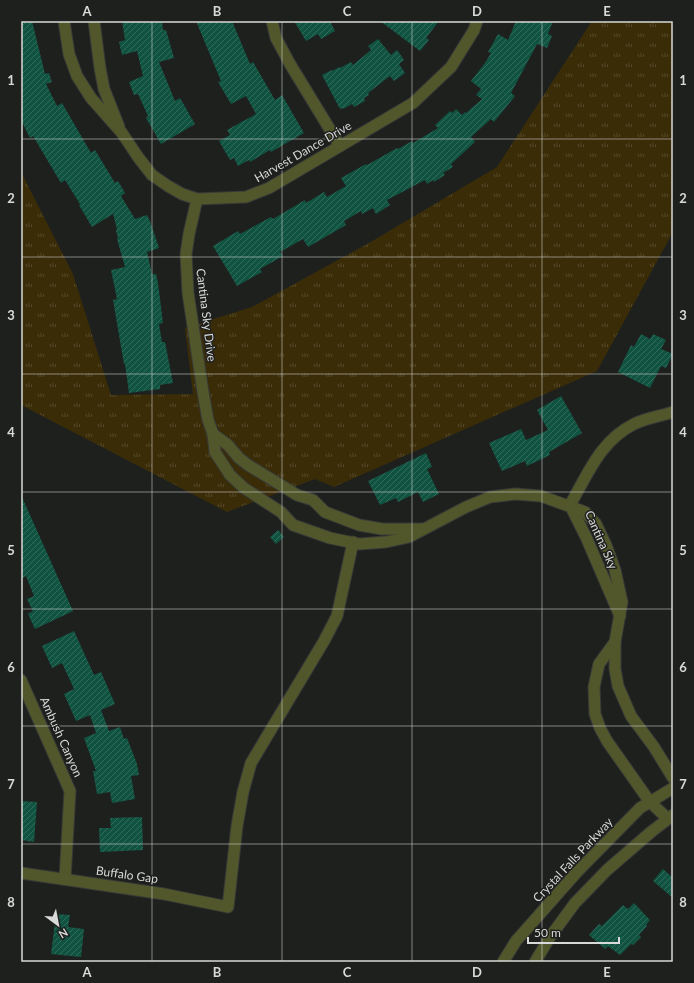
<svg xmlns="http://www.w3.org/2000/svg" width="694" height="983" font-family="Lato,sans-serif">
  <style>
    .grass { fill: url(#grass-tufts) }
    .building { fill: url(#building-hatch) }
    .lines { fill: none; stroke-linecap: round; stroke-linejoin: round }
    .minor-casing { stroke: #383a38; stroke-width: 13 }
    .tertiary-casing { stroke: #383a38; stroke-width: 13 }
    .minor { stroke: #51572a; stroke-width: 11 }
    .tertiary { stroke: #51572a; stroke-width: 11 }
    .grid { fill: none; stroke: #d8d9d8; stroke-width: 1; stroke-opacity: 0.55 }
    .labels { text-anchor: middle; stroke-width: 3; stroke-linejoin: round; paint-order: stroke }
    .street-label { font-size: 12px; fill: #d8d9d8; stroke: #1e201e }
    .neatline { fill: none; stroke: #d8d9d8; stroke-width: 1.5 }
    .grid-label { font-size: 13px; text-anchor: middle; font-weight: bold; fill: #d8d9d8 }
  </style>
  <defs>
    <pattern id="grass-tufts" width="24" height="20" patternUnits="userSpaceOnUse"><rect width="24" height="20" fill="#3a2c07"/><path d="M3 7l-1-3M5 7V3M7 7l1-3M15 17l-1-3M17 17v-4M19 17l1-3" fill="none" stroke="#564a2a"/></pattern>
    <pattern id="building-hatch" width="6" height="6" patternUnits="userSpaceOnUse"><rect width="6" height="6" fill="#115341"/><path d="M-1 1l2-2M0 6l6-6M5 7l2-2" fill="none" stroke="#336b5c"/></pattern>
  </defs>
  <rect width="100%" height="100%" fill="#1e201e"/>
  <polygon class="grass" points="592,21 673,21 673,232 597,371 334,487 315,479 227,512 21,405 21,172 73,274 111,395 193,394 185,328 252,307 369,243 497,167"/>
  <g class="building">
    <polygon points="21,21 32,21 45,74 49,73 52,82 46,84 57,106 62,103 91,153 95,150 115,183 118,181 125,193 121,196 135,219 147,215 150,221 159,248 147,252 152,274 156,274 158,283 163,323 159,324 162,342 165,342 173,383 160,385 160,389 129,393 125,364 124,364 113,300 117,299 111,270 125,267 117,239 118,238 116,231 117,229 113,214 92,227 79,205 80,204 65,180 61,183 33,136 30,138 21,120"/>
    <polygon points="122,21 162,21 163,30 166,30 174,58 159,62 175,101 180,98 195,124 161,144 146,118 148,116 138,94 134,95 129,82 143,76 137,51 122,55 119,42 125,40"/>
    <polygon points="196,21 232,21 250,64 253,62 275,100 282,95 304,133 271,152 270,150 250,162 249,160 238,166 234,158 230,160 219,141 230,135 227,130 256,114 246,96 231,104 218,82 221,81"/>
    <polygon points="294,21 330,21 335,31 321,39 318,34 306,41"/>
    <polygon points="380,21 439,21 426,38 429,40 420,51"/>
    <polygon points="516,21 553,21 548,34 552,36 547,48 537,44 511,93 515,96 494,122 491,119 471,137 475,142 451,164 453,167 443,173 445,175 434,182 433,180 427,184 425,180 387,200 390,205 376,214 373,208 362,214 361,211 344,221 346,225 308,247 303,239 280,252 283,256 260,269 262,272 237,286 213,246 238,231 240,234 271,217 273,219 305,200 306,203 324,192 327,197 346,186 341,178 366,164 367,165 397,148 398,149 412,141 413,143 438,128 435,125 450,111 452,113 456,109 462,115 465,112 466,113 482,99 476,95 481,89 471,81 485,63 491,53 488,52 498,34 508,40"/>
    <polygon points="378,39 391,55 397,50 404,60 399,64 405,73 394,81 390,76 368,93 369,95 364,98 365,101 354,107 352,104 343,109 343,108 340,109 322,75 332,70 332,71 339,67 340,68 351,62 353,65 371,50 368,46"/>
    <polygon points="641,334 650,339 653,334 666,340 661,349 673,354 666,368 661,366 650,388 618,372 631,345 634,347"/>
    <polygon points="561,396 582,433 549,452 550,455 527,466 525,461 502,471 489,443 521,429 526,440 548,430 537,410"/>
    <polygon points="426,453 432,467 427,469 439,494 423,502 418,492 398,502 396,498 380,505 368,481"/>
    <polygon points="21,495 73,611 35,629 28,614 33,611 27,599 34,596 26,576 21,579"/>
    <polygon points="278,530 284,537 276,544 270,537"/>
    <polygon points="74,631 94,675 101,672 115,704 101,710 109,731 120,727 124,739 127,738 137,764 139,775 131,776 135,799 112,803 110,792 97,794 93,771 96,771 84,738 96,733 90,715 76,721 64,694 74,689 62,663 52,668 42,646"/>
    <polygon points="21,801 37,802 34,842 21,840"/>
    <polygon points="142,817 143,850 100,852 99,828 111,828 110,818"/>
    <polygon points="663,869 673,878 673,898 653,881"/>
    <polygon points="634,903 650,920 646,925 647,926 639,935 641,937 633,945 631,944 620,955 608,946 605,949 589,935 599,924 602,926 623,905 628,909"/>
    <polygon points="56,914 70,915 68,927 84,929 81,957 51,954"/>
  </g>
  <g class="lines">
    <defs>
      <g id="minor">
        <polyline points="64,21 69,54 77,76 91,98 122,133 138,157 152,175 168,186 182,194 197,199 246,197 269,188 413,103 451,67 474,30 477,21"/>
        <polyline points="94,21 100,68 104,89 119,127"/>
        <polyline points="272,21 276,38 290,64 340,146"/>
        <polyline points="197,199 189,234 186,254 188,293 203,392 208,420 213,434 215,452 230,475 244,488 281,512 293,525 330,538 359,544 386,542 409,537 466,507 490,497 515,494 541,496 585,512 596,524 606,545 615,570 622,602 615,642 615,669 618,686 631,716 654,747 673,778"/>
        <polyline points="213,434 228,445 239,458 248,465 297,495 313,500 325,512 359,525 382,529 423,529"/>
        <path d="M570 505C588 474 600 441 634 424 646 418 661 416 673 412"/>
        <polyline points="570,505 586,537 620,616"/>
        <polyline points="615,642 599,664 594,687 595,714 600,728 607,741 650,802 667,818"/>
        <polyline points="21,680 70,791 65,879"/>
        <polyline points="21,873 164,894 228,907 237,826 243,792 251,763 324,641 337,616 353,542"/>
      </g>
      <g id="tertiary">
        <polyline points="503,962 516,941 577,872 640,808 673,788"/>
        <polyline points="535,962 550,937 575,903 607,870 651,832 673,815"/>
      </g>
    </defs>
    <use href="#minor" class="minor-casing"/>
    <use href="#tertiary" class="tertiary-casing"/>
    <use href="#minor" class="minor"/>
    <use href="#tertiary" class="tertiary"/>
  </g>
  <path class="grid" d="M152 21V962M282 21V962M412 21V962M542 21V962M21 139H673M21 257H673M21 374H673M21 492H673M21 609H673M21 726H673M21 844H673"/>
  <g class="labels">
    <g class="street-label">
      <text transform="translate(303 152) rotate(-30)" y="4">Harvest Dance Drive</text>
      <text transform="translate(206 315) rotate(83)" y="4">Cantina Sky Drive</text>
      <text transform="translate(601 540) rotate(66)" y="4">Cantina Sky</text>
      <text transform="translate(61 737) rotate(66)" y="4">Ambush Canyon</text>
      <text transform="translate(573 860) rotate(-47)" y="4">Crystal Falls Parkway</text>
      <text transform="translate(127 875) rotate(8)" y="4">Buffalo Gap</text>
    </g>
  </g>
  <rect width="694" height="983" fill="none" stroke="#1e201e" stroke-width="44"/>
  <g transform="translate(58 925) rotate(148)" stroke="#1e201e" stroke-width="3" paint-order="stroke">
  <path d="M0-3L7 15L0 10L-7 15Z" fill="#d8d9d8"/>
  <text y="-6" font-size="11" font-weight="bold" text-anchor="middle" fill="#d8d9d8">N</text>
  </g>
  <path d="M528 937v6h91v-6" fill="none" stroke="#d8d9d8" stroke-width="2"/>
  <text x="534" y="937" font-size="12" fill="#d8d9d8" stroke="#1e201e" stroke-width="3" paint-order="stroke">50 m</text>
  <rect x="22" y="22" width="650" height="939" class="neatline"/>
  <g class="grid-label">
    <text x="87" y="16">A</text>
    <text x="217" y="16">B</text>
    <text x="347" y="16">C</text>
    <text x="477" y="16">D</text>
    <text x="607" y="16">E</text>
    <text x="11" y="85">1</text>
    <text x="683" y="85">1</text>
    <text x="11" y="203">2</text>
    <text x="683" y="203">2</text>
    <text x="11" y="320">3</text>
    <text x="683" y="320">3</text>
    <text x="11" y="437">4</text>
    <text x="683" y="437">4</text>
    <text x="11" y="555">5</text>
    <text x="683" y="555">5</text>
    <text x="11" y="672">6</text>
    <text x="683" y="672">6</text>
    <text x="11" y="789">7</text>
    <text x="683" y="789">7</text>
    <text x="11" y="907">8</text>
    <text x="683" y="907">8</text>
    <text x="87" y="977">A</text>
    <text x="217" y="977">B</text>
    <text x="347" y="977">C</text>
    <text x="477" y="977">D</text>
    <text x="607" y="977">E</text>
  </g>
</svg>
